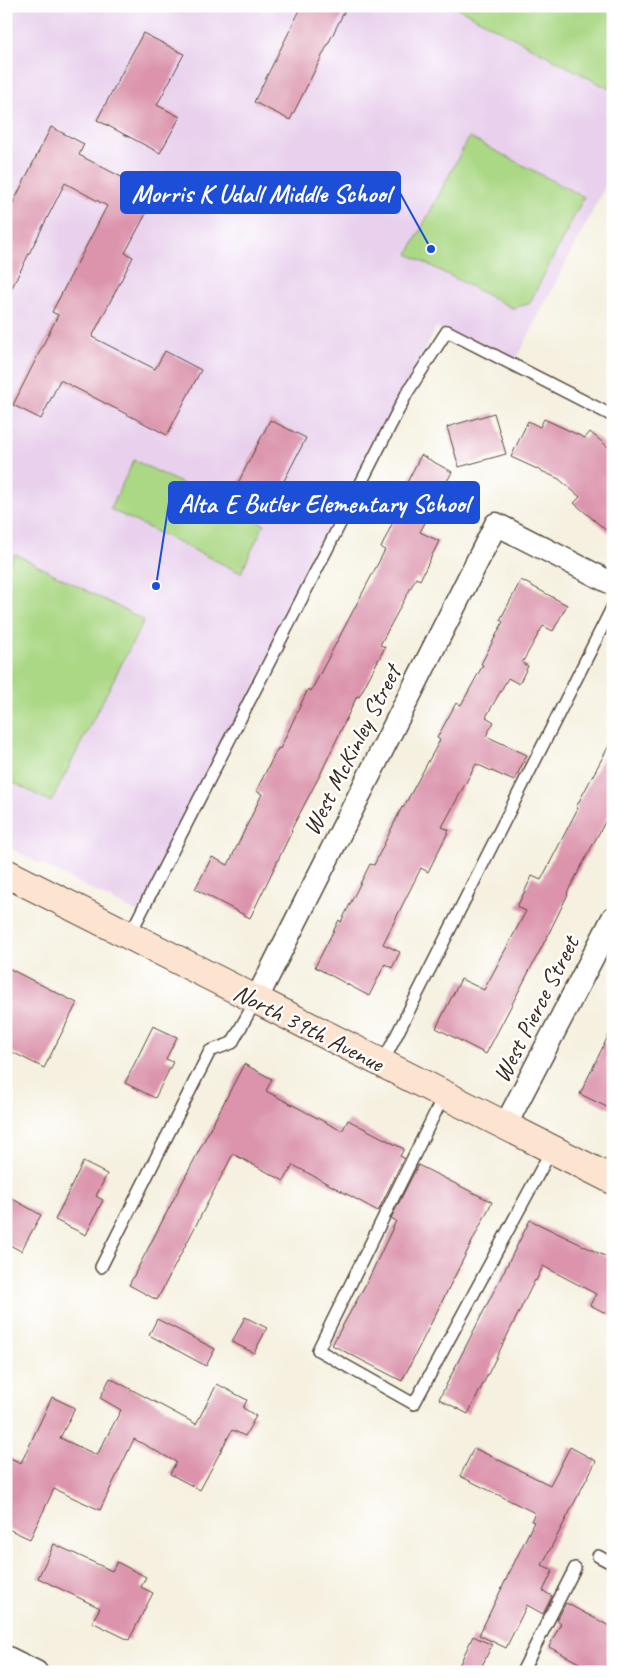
<svg xmlns="http://www.w3.org/2000/svg" width="619" height="1678" font-family="Caveat,sans-serif">
  <style>
    .built { fill: #e9d1ed }
    .green { fill: #abd885; stroke: #738152 }
    .building { fill: #db94ac }
    .lines { fill: none; stroke-linecap: round; stroke-linejoin: round }
    .lane-casing { stroke: #57483b; stroke-width: 14 }
    .street-casing { stroke: #57483b; stroke-width: 25 }
    .secondary-casing { stroke: #57483b; stroke-width: 30 }
    .lane { stroke: #fff; stroke-width: 11 }
    .street { stroke: #fff; stroke-width: 22 }
    .secondary { stroke: #fde4d1; stroke-width: 28 }
    .labels { text-anchor: middle; stroke-width: 5; stroke-linejoin: round; paint-order: stroke }
    .street-label { font-size: 25px; fill: #3b2a1e; stroke: #fff }
    .leader { fill: none; stroke: #1d4ed8; stroke-width: 2 }
    .callout-dot { fill: #1d4ed8; stroke: #fff; stroke-width: 2 }
    .callout { fill: #1d4ed8; stroke: #1d4ed8; stroke-width: 2 }
    .callout-label { font-size: 26px; text-anchor: middle; font-weight: bold; fill: #fff }
  </style>
  <rect width="100%" height="100%" fill="#fff"/>
  <filter id="ink" filterUnits="userSpaceOnUse"><feTurbulence type="fractalNoise" baseFrequency=".02" numOctaves="2"/><feDisplacementMap in="SourceGraphic" scale="10" xChannelSelector="R" yChannelSelector="G"/><feConvolveMatrix kernelMatrix="1 2 1 2 8 2 1 2 1" color-interpolation-filters="sRGB"/></filter>
  <filter id="wash" filterUnits="userSpaceOnUse"><feTurbulence type="fractalNoise" baseFrequency=".0096" numOctaves="4" result="noise"/><feDisplacementMap in="SourceGraphic" scale="20" xChannelSelector="R" yChannelSelector="G"/><feGaussianBlur stdDeviation="1.12" result="paint"/><feColorMatrix in="noise" values="0 0 0 0 0 0 0 0 0 0 0 0 0 0 0 0 0 1.4 0 .05"/><feComposite in="paint" operator="in"/></filter>
  <g filter="url(#wash)">
    <rect width="100%" height="100%" fill="#f5f0df"/>
    <polygon class="built" points="6,6 613,6 613,171 513,365 436,327 140,914 6,846"/>
    <g class="green">
      <polygon points="454,6 613,6 613,91"/>
      <polygon points="469,137 584,197 529,304 512,308 408,254"/>
      <polygon points="134,460 264,524 241,573 110,509"/>
      <polygon points="15,554 144,620 51,802 6,779 6,570"/>
    </g>
    <g id="blocks">
      <g class="building">
        <polygon points="302,6 347,6 290,120 254,102"/>
        <polygon points="143,33 184,54 157,105 180,117 160,153 97,120"/>
        <polygon points="51,127 84,144 79,155 156,195 125,253 133,257 92,337 155,369 165,351 201,370 167,435 60,380 41,419 13,405 58,315 52,312 107,206 65,183 6,299 6,217"/>
        <polygon points="494,413 506,454 459,467 447,427"/>
        <polygon points="544,419 585,438 590,432 613,451 613,536 574,503 580,497 559,479 511,457 528,421 540,427"/>
        <polygon points="270,420 306,438 272,504 237,485"/>
        <polygon points="421,455 452,472 420,532 439,541 420,580 416,578 380,645 385,647 359,697 357,696 321,773 291,830 292,831 250,918 195,889 212,857 228,865 262,794 256,791 278,748 280,749 308,689 311,691 385,550 381,548 403,500 399,498"/>
        <polygon points="521,580 567,605 553,631 543,626 522,663 528,666 519,684 508,678 486,717 494,722 486,736 527,755 514,781 476,764 442,827 449,830 428,872 421,868 383,944 400,952 392,968 385,964 369,996 315,967 339,920 341,922 370,864 374,865 402,807 403,808 440,740 437,738 456,703 461,705 483,665 481,664 503,622 500,620"/>
        <polygon points="613,738 613,807 567,893 568,894 547,937 486,1054 436,1028 461,979 484,990 526,911 517,907 532,876 541,880 578,808 576,807"/>
        <polygon points="6,967 77,1003 44,1068 6,1049"/>
        <polygon points="153,1026 177,1037 166,1059 173,1062 155,1098 125,1083"/>
        <polygon points="613,1026 613,1110 580,1094"/>
        <polygon points="244,1064 272,1079 266,1091 342,1131 348,1120 404,1149 400,1156 404,1158 378,1211 293,1165 284,1181 233,1154 157,1300 129,1285"/>
        <polygon points="83,1162 107,1174 96,1196 103,1200 86,1235 55,1220"/>
        <polygon points="418,1165 492,1202 402,1381 332,1345 368,1280 396,1221 391,1218"/>
        <polygon points="6,1195 41,1215 21,1251 6,1243"/>
        <polygon points="530,1220 613,1260 613,1317 590,1305 596,1294 543,1266 536,1281 535,1280 468,1414 439,1399"/>
        <polygon points="245,1317 267,1328 254,1353 232,1342"/>
        <polygon points="157,1319 215,1349 206,1366 149,1335"/>
        <polygon points="110,1378 196,1424 217,1384 247,1400 243,1408 256,1416 245,1436 232,1430 200,1490 170,1474 176,1462 134,1439 100,1510 54,1489 30,1539 6,1528 6,1456 21,1463 52,1397 75,1408 60,1438 97,1455 121,1410 100,1398"/>
        <polygon points="570,1447 596,1461 542,1565 553,1570 543,1591 552,1596 543,1614 527,1605 506,1648 479,1635 534,1522 531,1521 535,1513 460,1476 474,1448 550,1485"/>
        <polygon points="54,1544 112,1571 117,1562 146,1577 141,1587 153,1593 129,1640 92,1622 100,1608 38,1578"/>
        <polygon points="566,1603 613,1628 613,1663 608,1672 596,1672 549,1647 561,1623 557,1620"/>
        <polygon points="473,1636 492,1645 479,1672 456,1672"/>
      </g>
    </g>
  </g>
  <g filter="url(#ink)">
    <use href="#blocks" fill-opacity="0" stroke="#57483b" stroke-width="1"/>
    <g class="lines">
      <defs>
        <g id="lane">
          <polyline points="129,936 407,393 447,331 613,416"/>
          <polyline points="382,1064 613,606"/>
          <polyline points="444,1095 318,1350 414,1404 552,1149"/>
          <polyline points="101,1267 210,1051 232,1043 256,1000"/>
          <polyline points="598,1556 613,1564"/>
          <polyline points="522,1672 575,1568"/>
        </g>
        <g id="street">
          <polyline points="256,1000 496,524 613,584"/>
          <polyline points="505,1126 613,918"/>
          <polyline points="6,1657 36,1672"/>
        </g>
        <polyline id="secondary" points="6,873 613,1180"/>
      </defs>
      <use href="#lane" class="lane-casing"/>
      <use href="#street" class="street-casing"/>
      <use href="#secondary" class="secondary-casing"/>
      <use href="#lane" class="lane"/>
      <use href="#street" class="street"/>
      <use href="#secondary" class="secondary"/>
    </g>
  </g>
  <g class="labels">
    <g class="street-label">
      <text transform="translate(351 750) rotate(-63)" y="9">West McKinley Street</text>
      <text transform="translate(535 1009) rotate(-63)" y="9">West Pierce Street</text>
      <text transform="translate(309 1027) rotate(27)" y="9">North 39th Avenue</text>
    </g>
  </g>
  <path class="leader" d="M431 249L400 193M156 586L169 502"/>
  <g class="callout-dot">
    <circle cx="431" cy="249" r="5"/>
    <circle cx="156" cy="586" r="5"/>
  </g>
  <g class="callout">
    <rect x="121" y="172" width="279" height="41" rx="5"/>
    <rect x="169" y="482" width="310" height="41" rx="5"/>
  </g>
  <g class="callout-label">
    <text x="261" y="202">Morris K Udall Middle School</text>
    <text x="324" y="512">Alta E Butler Elementary School</text>
  </g>
  <rect width="619" height="1678" fill="none" stroke="#fff" stroke-width="25"/>
</svg>
